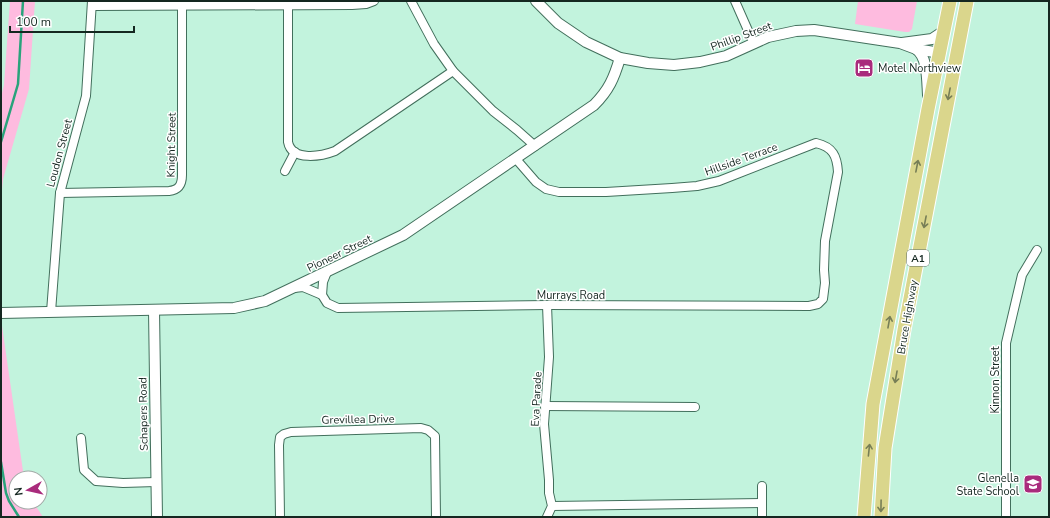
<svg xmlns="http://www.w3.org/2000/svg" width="1050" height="518" font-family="'Nunito Sans',sans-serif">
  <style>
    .green { fill: #febbdf }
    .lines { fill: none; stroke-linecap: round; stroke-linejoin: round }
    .stream { stroke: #29a37b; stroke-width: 2.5 }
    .minor-casing { stroke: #426f5c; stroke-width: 10 }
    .tertiary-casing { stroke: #426f5c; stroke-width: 12 }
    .trunk-casing { stroke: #fff; stroke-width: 15 }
    .minor { stroke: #fff; stroke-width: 8 }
    .tertiary { stroke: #fff; stroke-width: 10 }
    .trunk { stroke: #dad68c; stroke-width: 13 }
    .oneway { stroke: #777e56 }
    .labels { text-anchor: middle; stroke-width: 3; stroke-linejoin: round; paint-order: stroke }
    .shield { fill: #fff; stroke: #5a6863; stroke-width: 1 }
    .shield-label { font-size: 10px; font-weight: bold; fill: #142720 }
    .street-label { font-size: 11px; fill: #142720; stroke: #fff }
    .poi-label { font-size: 11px; fill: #142720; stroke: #fff; text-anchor: start }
  </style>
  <rect width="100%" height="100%" fill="#c2f3dd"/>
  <g class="green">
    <polygon points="10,1 35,1 29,89 3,179 1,201 1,97 4,85"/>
    <polygon points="858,1 917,1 912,29 909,32 905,32 855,24"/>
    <polygon points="1,326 2,326 24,478 16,478 16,502 33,502 43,517 1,517"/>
  </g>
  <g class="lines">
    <g class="stream">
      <polyline points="1,142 18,84 23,1"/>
      <polyline points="1,462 6,493 9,501 19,517"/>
    </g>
    <defs>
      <g id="minor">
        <polyline points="411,1 434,44 453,71 493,111 517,130 535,146"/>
        <polyline points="735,1 754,44"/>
        <polyline points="92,6 352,5 366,4 374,1"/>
        <path d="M288 6V142C292 162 322 156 335 151L453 71"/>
        <polyline points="285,171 295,152"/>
        <path d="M60 193 169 191C179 190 182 185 182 175V6"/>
        <path d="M294 288 303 287 322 295 327 303 338 308 547 305 809 306 818 304 823 299 825 283 824 270 825 241 838 172C837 156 833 147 816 143L719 181 697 186 672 188 606 192H559L546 189 536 182 516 159"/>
        <polyline points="322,295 323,282 327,272"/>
        <polyline points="51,312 60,193 86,96 92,1"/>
        <polyline points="545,406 695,407"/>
        <polyline points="81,438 84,470 96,481 123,483 156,482"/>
        <polyline points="762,486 762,517"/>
        <polyline points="552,506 762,503"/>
        <polyline points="280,517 279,445 280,437 284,434 291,432 421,428 428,430 435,436 436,517"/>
        <polyline points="547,517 552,506 549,493 549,480 544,424 549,357 547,305"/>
        <polyline points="1006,517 1006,343 1022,275 1037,250"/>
      </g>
      <g id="tertiary">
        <polyline points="536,1 558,23 586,42 620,58 648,63 674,65 700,62 726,56 768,37 796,31 814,30 900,43 916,49 940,53"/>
        <polyline points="902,43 932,39 944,31"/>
        <path d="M916 49C928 57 927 81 928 95"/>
        <polyline points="154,310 157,517"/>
        <path d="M1 313 234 308 265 301 403 235 594 105C609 90 614 78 620 58"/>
      </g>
      <g id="trunk">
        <polyline points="864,517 873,404 928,109 950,1"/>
        <polyline points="881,517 885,448 904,330 967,1"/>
      </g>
    </defs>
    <use href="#minor" class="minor-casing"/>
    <use href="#tertiary" class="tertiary-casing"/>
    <use href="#trunk" class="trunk-casing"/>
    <use href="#minor" class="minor"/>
    <use href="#tertiary" class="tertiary"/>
    <use href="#trunk" class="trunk"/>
  </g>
  <defs><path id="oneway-shaft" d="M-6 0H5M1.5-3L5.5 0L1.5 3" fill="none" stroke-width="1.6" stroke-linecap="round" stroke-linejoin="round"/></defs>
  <g class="oneway">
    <use href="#oneway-shaft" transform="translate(949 94) rotate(101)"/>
    <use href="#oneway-shaft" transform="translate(917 166) rotate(-79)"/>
    <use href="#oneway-shaft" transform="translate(925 222) rotate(101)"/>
    <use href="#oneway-shaft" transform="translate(889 322) rotate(-80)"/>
    <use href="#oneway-shaft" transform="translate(896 377) rotate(100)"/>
    <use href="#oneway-shaft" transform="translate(869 450) rotate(-84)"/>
    <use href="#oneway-shaft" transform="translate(881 506) rotate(91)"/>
  </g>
  <defs>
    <symbol id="hotel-square" viewBox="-11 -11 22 22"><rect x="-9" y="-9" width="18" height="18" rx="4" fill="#a92b7c" stroke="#fff"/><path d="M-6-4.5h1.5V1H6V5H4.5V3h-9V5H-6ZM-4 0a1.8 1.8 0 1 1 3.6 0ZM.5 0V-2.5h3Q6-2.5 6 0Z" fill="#fff"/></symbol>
    <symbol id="school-square" viewBox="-11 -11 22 22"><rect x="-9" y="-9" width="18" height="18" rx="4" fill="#a92b7c" stroke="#fff"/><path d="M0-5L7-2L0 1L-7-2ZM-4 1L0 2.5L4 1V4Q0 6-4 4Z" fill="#fff"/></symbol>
  </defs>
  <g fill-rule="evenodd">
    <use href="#hotel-square" x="853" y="57" width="22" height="22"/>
    <use href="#school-square" x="1022" y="473" width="22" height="22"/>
  </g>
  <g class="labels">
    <rect class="shield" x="907" y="250" width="22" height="16" rx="3"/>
    <g class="shield-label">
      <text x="918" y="262">A1</text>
    </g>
    <g class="street-label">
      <text transform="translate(741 36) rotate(-20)" y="4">Phillip Street</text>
      <text transform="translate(171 145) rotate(-89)" y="4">Knight Street</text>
      <text transform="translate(59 153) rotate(-75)" y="4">Loudon Street</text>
      <text transform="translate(741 159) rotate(-20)" y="4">Hillside Terrace</text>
      <text transform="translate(339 253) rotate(-26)" y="4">Pioneer Street</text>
      <text x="571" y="299">Murrays Road</text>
      <text transform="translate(907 317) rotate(-80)" y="4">Bruce Highway</text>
      <text transform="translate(995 380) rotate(-90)" y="4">Kinnon Street</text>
      <text transform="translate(536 399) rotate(-87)" y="4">Eva Parade</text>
      <text transform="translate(143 414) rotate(-91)" y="4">Schapers Road</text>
      <text transform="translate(358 419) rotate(-1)" y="4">Grevillea Drive</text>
    </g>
    <g class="poi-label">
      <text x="878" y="72">Motel Northview</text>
      <text x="1019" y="482" text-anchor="end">Glenella<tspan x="1019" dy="13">State School</tspan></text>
    </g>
  </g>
  <rect width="1050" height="518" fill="none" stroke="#142720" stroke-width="4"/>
  <g transform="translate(28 490) rotate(262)"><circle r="19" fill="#ffffff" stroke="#a1a9a6"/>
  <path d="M0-3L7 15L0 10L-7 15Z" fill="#a92b7c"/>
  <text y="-6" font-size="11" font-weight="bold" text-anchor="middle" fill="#142720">N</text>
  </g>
  <path d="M10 26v6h124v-6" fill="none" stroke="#142720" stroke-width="2"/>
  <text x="16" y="26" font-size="12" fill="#142720" stroke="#ffffff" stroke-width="3" paint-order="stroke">100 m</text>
</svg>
